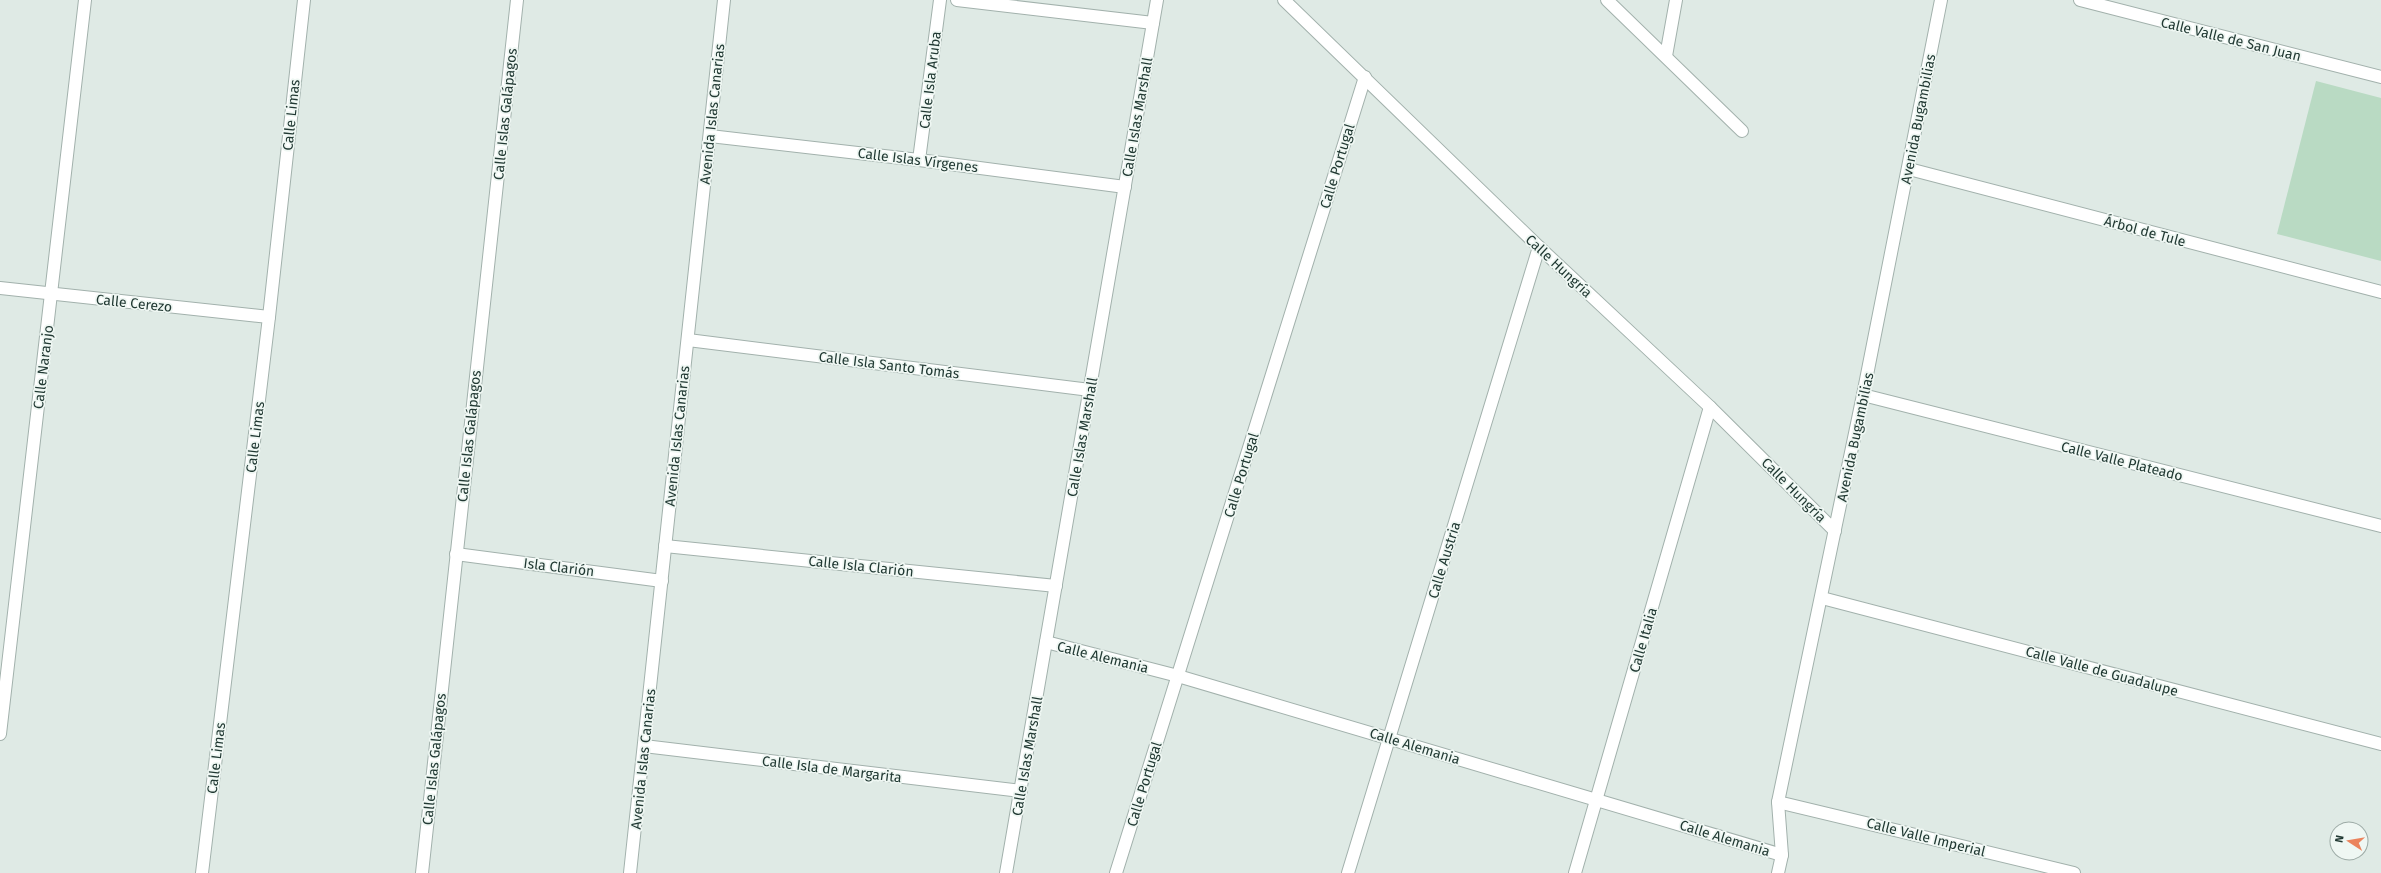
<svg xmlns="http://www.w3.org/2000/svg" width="2381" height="873" font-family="'Fira Sans',sans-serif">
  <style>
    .green { fill: #b9dac3 }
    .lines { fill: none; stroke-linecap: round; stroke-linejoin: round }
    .minor-casing { stroke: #a2b1ac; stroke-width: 14 }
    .minor { stroke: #fff; stroke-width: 12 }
    .labels { text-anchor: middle; stroke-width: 3.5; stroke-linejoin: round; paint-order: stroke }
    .street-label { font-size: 14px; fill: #213933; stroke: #eff7f3 }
  </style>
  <rect width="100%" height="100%" fill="#dfeae5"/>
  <polygon class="green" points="2316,81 2381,98 2381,261 2277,234"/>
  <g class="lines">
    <defs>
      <g id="minor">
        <polyline points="957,0 1153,23"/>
        <polyline points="1284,0 1539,247 1710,407 1835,531"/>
        <polyline points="1607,0 1742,131"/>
        <polyline points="2080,0 2381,77"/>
        <polyline points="1666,56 1676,0"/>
        <polyline points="710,136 919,160 1125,187"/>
        <polyline points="919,160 940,0"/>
        <polyline points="1909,169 2381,292"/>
        <polyline points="0,288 269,317"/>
        <polyline points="688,340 1090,390"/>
        <polyline points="1863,395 2381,526"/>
        <polyline points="665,546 1056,586"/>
        <polyline points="456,554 662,581"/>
        <polyline points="1822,598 2381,744"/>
        <polyline points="1046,642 1178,676 1782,855"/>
        <polyline points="0,734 85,0"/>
        <polyline points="644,746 1021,791"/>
        <polyline points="1778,802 2074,873"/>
        <polyline points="202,873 269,317 304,0"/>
        <polyline points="422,873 517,0"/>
        <polyline points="630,873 724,0"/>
        <polyline points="1006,873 1157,0"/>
        <polyline points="1116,873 1365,77"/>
        <polyline points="1348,873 1539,247"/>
        <polyline points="1575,873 1710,407"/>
        <polyline points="1778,873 1782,855 1778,802 1863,395 1941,0"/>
      </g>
    </defs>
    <use href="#minor" class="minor-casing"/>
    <use href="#minor" class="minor"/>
  </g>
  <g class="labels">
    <g class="street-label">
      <text transform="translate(2231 39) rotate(14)" y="5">Calle Valle de San Juan</text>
      <text transform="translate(930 80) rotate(-83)" y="5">Calle Isla Aruba</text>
      <text transform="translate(505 114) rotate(-84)" y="5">Calle Islas Galápagos</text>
      <text transform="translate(712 114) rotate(-84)" y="5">Avenida Islas Canarias</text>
      <text transform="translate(291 115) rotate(-84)" y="5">Calle Limas</text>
      <text transform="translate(1137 117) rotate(-80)" y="5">Calle Islas Marshall</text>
      <text transform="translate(1918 119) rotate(-79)" y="5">Avenida Bugambilias</text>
      <text transform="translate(918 160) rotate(7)" y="5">Calle Islas Vírgenes</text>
      <text transform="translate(1337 166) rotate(-73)" y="5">Calle Portugal</text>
      <text transform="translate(2145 231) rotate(15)" y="5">Árbol de Tule</text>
      <text transform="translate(1559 266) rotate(43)" y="5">Calle Hungría</text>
      <text transform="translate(134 303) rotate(6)" y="5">Calle Cerezo</text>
      <text transform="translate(889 365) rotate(7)" y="5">Calle Isla Santo Tomás</text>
      <text transform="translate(43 367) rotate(-83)" y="5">Calle Naranjo</text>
      <text transform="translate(469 436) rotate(-84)" y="5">Calle Islas Galápagos</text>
      <text transform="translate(677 436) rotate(-84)" y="5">Avenida Islas Canarias</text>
      <text transform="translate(255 437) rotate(-83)" y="5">Calle Limas</text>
      <text transform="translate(1082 437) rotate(-80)" y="5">Calle Islas Marshall</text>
      <text transform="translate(1855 437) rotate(-78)" y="5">Avenida Bugambilias</text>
      <text transform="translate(2122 461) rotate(14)" y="5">Calle Valle Plateado</text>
      <text transform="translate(1241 475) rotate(-73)" y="5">Calle Portugal</text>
      <text transform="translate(1794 490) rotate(45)" y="5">Calle Hungría</text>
      <text transform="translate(1444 560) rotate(-73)" y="5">Calle Austria</text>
      <text transform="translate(861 566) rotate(6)" y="5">Calle Isla Clarión</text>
      <text transform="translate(559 567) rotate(7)" y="5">Isla Clarión</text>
      <text transform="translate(1643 640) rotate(-74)" y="5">Calle Italia</text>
      <text transform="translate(1103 657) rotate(14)" y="5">Calle Alemania</text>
      <text transform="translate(2102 671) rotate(15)" y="5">Calle Valle de Guadalupe</text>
      <text transform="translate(1415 746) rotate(17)" y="5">Calle Alemania</text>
      <text transform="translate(1027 756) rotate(-80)" y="5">Calle Islas Marshall</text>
      <text transform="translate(216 758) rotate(-83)" y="5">Calle Limas</text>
      <text transform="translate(434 759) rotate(-84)" y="5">Calle Islas Galápagos</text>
      <text transform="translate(643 759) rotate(-84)" y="5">Avenida Islas Canarias</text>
      <text transform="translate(832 769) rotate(7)" y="5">Calle Isla de Margarita</text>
      <text transform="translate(1144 784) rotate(-73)" y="5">Calle Portugal</text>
      <text transform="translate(1926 837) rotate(14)" y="5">Calle Valle Imperial</text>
      <text transform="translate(1725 838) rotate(17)" y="5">Calle Alemania</text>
    </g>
  </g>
  <g transform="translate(2349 841) rotate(282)"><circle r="19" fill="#eff7f3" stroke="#9daba6"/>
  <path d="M0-3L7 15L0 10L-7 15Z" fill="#eb835c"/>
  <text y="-6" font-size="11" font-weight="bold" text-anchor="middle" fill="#213933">N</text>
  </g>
</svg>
